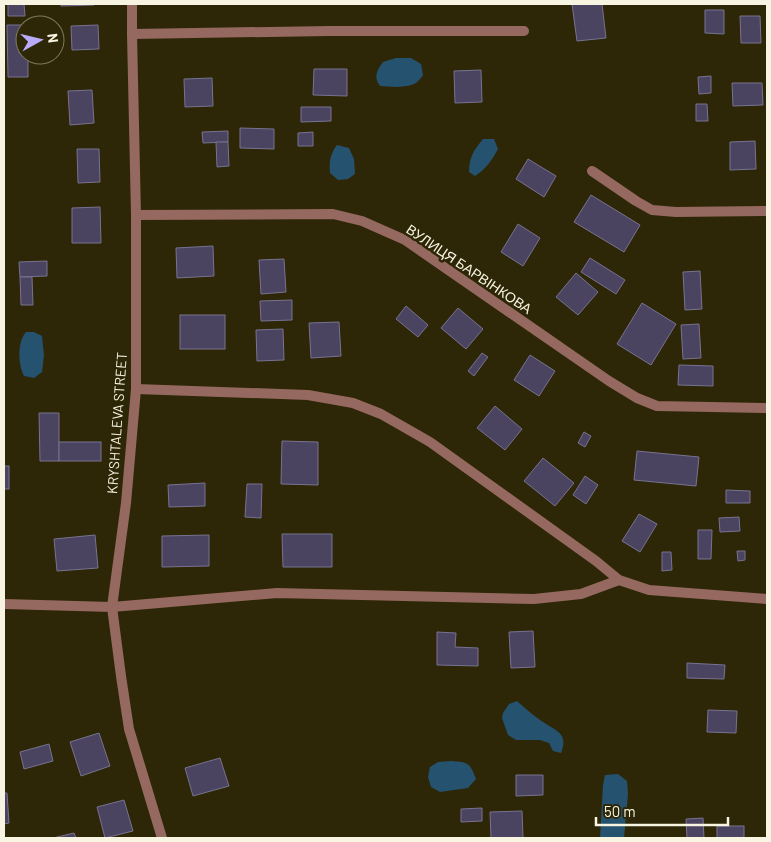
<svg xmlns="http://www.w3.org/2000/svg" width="771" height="842" font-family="Barlow,sans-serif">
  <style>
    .water { fill: #25526f }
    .building { fill: #4a4460; stroke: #787291 }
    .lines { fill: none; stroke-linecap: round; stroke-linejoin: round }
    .street { stroke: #95695f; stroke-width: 10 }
    .labels { text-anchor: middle; stroke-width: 5; stroke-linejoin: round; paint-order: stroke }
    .street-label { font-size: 14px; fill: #f8f4e2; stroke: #2d2707 }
  </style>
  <rect width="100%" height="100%" fill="#2d2707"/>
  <g class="water">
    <path d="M396 58H411L421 64 423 75C421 78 418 82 414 84 404 88 390 87 380 86 373 77 377 70 383 62Z"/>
    <path d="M483 139H494L498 149C492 160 486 169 475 176L469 172C469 157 474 150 483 139Z"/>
    <path d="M337 145 349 148 354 159 355 174 348 179 338 180 330 173C329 162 330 154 337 145Z"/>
    <path d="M26 332H34L42 336 44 355 42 372 34 378 24 376C18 365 17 342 26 332Z"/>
    <path d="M517 701C525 708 534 716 543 722 556 731 569 733 561 753L553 751 549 743 540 740H516L508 735 502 718 503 713 509 704Z"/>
    <path d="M451 761C468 762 470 763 476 779L468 788 440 792 431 787 428 777 430 767 438 762Z"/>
    <polygon points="618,774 627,781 628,794 624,838 600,838 603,785 605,775"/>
  </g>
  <g class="building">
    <polygon points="8,4 24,4 25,16 8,16"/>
    <polygon points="61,4 94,4 94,5 61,6"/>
    <polygon points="572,4 602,4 606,38 577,41"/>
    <polygon points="705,10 724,10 724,34 705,33"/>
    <polygon points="740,16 760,16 761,43 741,43"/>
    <polygon points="7,25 27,25 25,25 25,55 28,55 28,77 8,77"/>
    <polygon points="98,25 99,49 72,50 71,26"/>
    <polygon points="314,69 347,69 347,96 313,95"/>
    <polygon points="481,70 482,102 455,103 454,71"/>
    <polygon points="711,76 711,93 699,94 698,77"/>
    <polygon points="212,78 213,106 185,107 184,79"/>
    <polygon points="732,83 762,83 763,105 733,106"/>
    <polygon points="92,90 94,123 70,125 68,91"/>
    <polygon points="696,104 707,104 708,121 696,121"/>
    <polygon points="301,107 331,107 331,121 301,122"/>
    <polygon points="240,128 274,129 274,149 240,148"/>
    <polygon points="228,131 228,142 203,143 202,132"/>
    <polygon points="313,132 313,146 298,146 298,133"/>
    <polygon points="755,141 756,169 730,170 730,142"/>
    <polygon points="216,142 228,142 229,166 217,167"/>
    <polygon points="77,149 99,149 100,182 78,183"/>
    <polygon points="528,159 556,176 544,197 516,179"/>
    <polygon points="591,195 640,225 624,252 574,222"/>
    <polygon points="100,207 101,243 72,243 72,208"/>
    <polygon points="518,224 540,238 523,266 501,252"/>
    <polygon points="213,246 214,276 177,278 176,248"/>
    <polygon points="590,258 625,280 616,294 581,272"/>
    <polygon points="284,259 286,292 261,294 259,260"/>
    <polygon points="47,261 47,276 20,277 19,262"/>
    <polygon points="700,271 702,309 685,310 683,272"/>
    <polygon points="576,273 598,292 578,315 556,297"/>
    <polygon points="20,277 32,277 33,305 21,305"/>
    <polygon points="292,300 292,320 261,321 260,301"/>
    <polygon points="642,303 676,324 651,365 617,344"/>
    <polygon points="406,306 428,325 418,337 396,319"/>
    <polygon points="458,308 483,329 466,349 441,328"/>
    <rect x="180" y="315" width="45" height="34"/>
    <polygon points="339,322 341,356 311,358 309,323"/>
    <polygon points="699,324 701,358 683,359 681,325"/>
    <polygon points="283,329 284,360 257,361 256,330"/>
    <polygon points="482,353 488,357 474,376 468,371"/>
    <polygon points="530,355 555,371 539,396 514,380"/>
    <polygon points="679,365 713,366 713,386 678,385"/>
    <polygon points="495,406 522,429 505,450 477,428"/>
    <polygon points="39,413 59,413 59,461 40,461"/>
    <polygon points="584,432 591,436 585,447 578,443"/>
    <polygon points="282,441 318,442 318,485 281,484"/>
    <rect x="59" y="442" width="42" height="19"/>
    <polygon points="637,451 699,457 696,486 634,480"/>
    <polygon points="543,458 574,483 555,506 524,481"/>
    <rect x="4" y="466" width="5" height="23"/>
    <polygon points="585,476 598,485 586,504 573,495"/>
    <polygon points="205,483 205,506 169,507 168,485"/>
    <polygon points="247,484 262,484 261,518 245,517"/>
    <polygon points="726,490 750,491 750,503 726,503"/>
    <polygon points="639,514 657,524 640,552 622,541"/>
    <polygon points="739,517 740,531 720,532 719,518"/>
    <polygon points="698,530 712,530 711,559 698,559"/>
    <polygon points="282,534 332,534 332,567 283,567"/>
    <polygon points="95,535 98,568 57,571 54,539"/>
    <polygon points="209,535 209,566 162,567 162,536"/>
    <polygon points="737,551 745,551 745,560 738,561"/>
    <polygon points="662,552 671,552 672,570 662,571"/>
    <polygon points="533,631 535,667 511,668 509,632"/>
    <polygon points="437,632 456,633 455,647 478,648 478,666 437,665"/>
    <polygon points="687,663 725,665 724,679 687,678"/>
    <polygon points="708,710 737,711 736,733 707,732"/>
    <polygon points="99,733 110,766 81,776 70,742"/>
    <polygon points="49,744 53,761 24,769 20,752"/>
    <polygon points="220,758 229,786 193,796 185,768"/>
    <polygon points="516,775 543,775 543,795 516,796"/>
    <polygon points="4,793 7,793 9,823 4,824"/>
    <polygon points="124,800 133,831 105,838 97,807"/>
    <polygon points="482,808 482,821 461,822 461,809"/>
    <polygon points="522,811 523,838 491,838 490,812"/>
    <polygon points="703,818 704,838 687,838 686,819"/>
    <rect x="717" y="826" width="27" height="12"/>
    <polygon points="74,833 76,838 53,838"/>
  </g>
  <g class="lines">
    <g class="street">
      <polyline points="132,4 132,34 136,215 136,389 126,503 112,607 121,676 129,729 162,838"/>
      <polyline points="132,34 329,31 524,31"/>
      <polyline points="592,171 636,201 652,210 676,212 767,211"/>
      <polyline points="136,215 333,214 362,221 405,240 609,381 637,398 657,406 767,408"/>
      <polyline points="136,389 308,395 353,403 381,414 430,442 596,561 619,580 649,590 767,599"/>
      <polyline points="4,604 112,607 277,593 534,599 581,594 619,580"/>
    </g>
  </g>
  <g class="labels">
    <g class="street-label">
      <text transform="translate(469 269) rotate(34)" y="5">ВУЛИЦЯ БАРВІНКОВА</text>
      <text transform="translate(117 423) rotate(-86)" y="5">KRYSHTALEVA STREET</text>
    </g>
  </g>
  <rect width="771" height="842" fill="none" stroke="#f8f4e2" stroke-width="10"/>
  <g transform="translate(40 40) rotate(82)"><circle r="24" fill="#2d2707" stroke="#7e795f"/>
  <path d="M0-4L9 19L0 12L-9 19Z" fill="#b9abf7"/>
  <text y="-8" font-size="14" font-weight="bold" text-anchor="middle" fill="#f8f4e2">N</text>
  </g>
  <path d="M596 817v8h132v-8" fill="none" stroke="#f8f4e2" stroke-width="2.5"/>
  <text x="604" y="817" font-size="15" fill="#f8f4e2" stroke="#2d2707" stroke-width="4" paint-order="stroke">50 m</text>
</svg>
